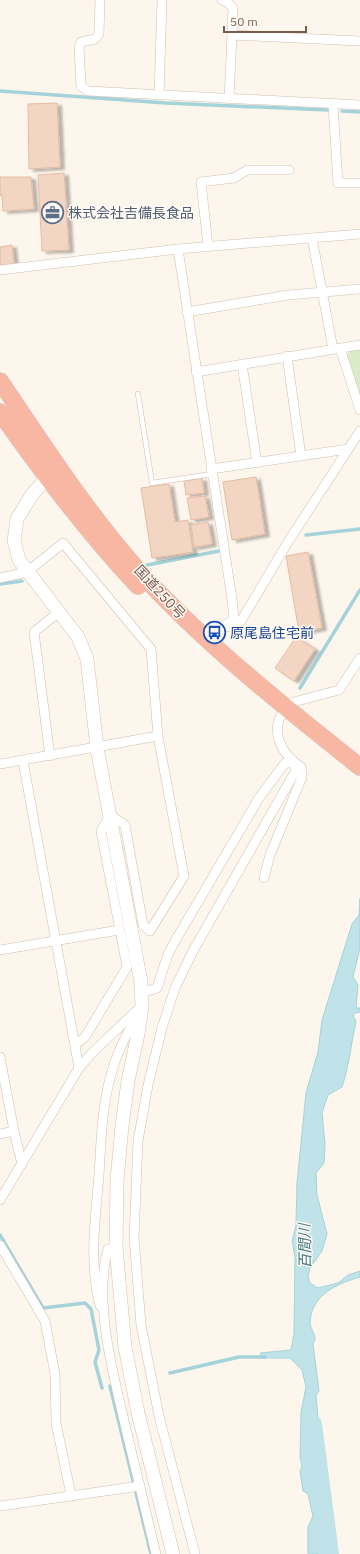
<svg xmlns="http://www.w3.org/2000/svg" width="360" height="1554" font-family="'IBM Plex Sans','Noto Sans JP',sans-serif">
  <style>
    .green { fill: #d8ecc9 }
    .water { fill: #bfe3e8; stroke: #a5d3da }
    .lines { fill: none; stroke-linecap: round; stroke-linejoin: round }
    .stream { stroke: #a5d3da; stroke-width: 3.5 }
    .river { stroke: #bfe3e8; stroke-width: 20 }
    .building { fill: #f3d5c3; stroke: #e6bba3; filter: url(#shadow) }
    .lane-casing { stroke: #d1beb0; stroke-width: 5.5 }
    .street-casing { stroke: #d1beb0; stroke-width: 10 }
    .secondary-casing { stroke: #d6c0b0; stroke-width: 14 }
    .highway-casing { stroke: #dad1cd; stroke-width: 18 }
    .lane { stroke: #fff; stroke-width: 4.5 }
    .street { stroke: #fff; stroke-width: 9 }
    .secondary { stroke: #fff; stroke-width: 13 }
    .highway { stroke: #f7b7a3; stroke-width: 17 }
    .labels { text-anchor: middle; stroke-width: 3; stroke-linejoin: round; paint-order: stroke }
    .service-label { font-size: 14px; fill: #4e5e75; stroke: #fffaf3; text-anchor: start }
    .street-label { font-size: 14px; fill: #7a5c4d; stroke: #fffaf3 }
    .transit-label { font-size: 14px; fill: #164399; stroke: #fffaf3; text-anchor: start }
    .water-label { font-size: 15px; font-style: italic; fill: #437c86; stroke: #fffaf3 }
  </style>
  <defs>
    <filter id="shadow"><feDropShadow dx="4.5" dy="2.5" stdDeviation="1" flood-color="#0004"/></filter>
  </defs>
  <rect width="100%" height="100%" fill="#fdf6ec"/>
  <polygon class="green" points="360,349 360,400 347,356 349,351"/>
  <path class="water" d="M360 898V948L353 977 358 985 356 1008H360V1012L355 1013 353 1015 356 1022C351 1044 349 1066 342 1087L328 1095 322 1113 325 1144 324 1163 316 1173 317 1195 327 1234 322 1251 310 1268 308 1276 310 1283 318 1288 338 1283 348 1275 360 1271V1277C337 1284 312 1294 310 1322 310 1329 315 1332 315 1339L313 1344 319 1391 316 1395 319 1430 315 1440 319 1481 317 1488 326 1497 337 1554H308V1527L313 1516 308 1494 303 1491 300 1471 302 1466 300 1458 301 1412 306 1387 302 1370 290 1358H262L260 1353 291 1350 294 1334 295 1257 292 1241 296 1225 297 1183 306 1093 318 1052 322 1020 352 924 359 915Z"/>
  <g class="lines">
    <g class="stream">
      <polyline points="0,91 166,103 328,110"/>
      <polyline points="342,111 360,112"/>
      <polyline points="306,535 360,529"/>
      <polyline points="147,565 219,551"/>
      <polyline points="0,584 22,581"/>
      <polyline points="300,688 360,590"/>
      <polyline points="0,1235 43,1308 85,1303 91,1309 99,1350 95,1362 102,1388"/>
      <polyline points="170,1373 239,1357 265,1357"/>
      <polyline points="110,1386 151,1554"/>
    </g>
    <polyline class="river" points="312,1424 329,1554"/>
  </g>
  <g class="building">
    <polygon points="57,103 60,167 29,169 28,104"/>
    <polygon points="64,173 69,250 42,251 38,175"/>
    <polygon points="0,177 31,177 34,209 3,211 2,195 0,196"/>
    <polygon points="12,245 14,264 0,266 0,247"/>
    <polygon points="256,477 265,534 232,540 223,482"/>
    <polygon points="202,478 204,493 186,495 184,481"/>
    <polygon points="169,484 175,522 188,520 193,552 152,558 141,488"/>
    <polygon points="205,496 209,517 191,520 187,498"/>
    <polygon points="208,522 212,544 194,547 191,525"/>
    <polygon points="308,552 322,628 299,632 286,556"/>
    <polygon points="296,637 315,649 294,681 275,668"/>
  </g>
  <g class="lines">
    <defs>
      <polyline id="lane" points="138,394 152,483 212,474"/>
      <g id="street">
        <polyline points="100,0 99,34 95,39 81,42 79,47 81,86 88,91 360,105"/>
        <polyline points="222,0 227,2 233,8 232,35 360,41"/>
        <polyline points="159,95 162,0"/>
        <polyline points="229,99 232,35"/>
        <polyline points="333,105 338,183 360,183"/>
        <polyline points="312,238 333,349"/>
        <polyline points="208,246 201,182 234,178 247,170 289,170"/>
        <polyline points="178,249 232,599 234,619 214,633"/>
        <polyline points="0,270 178,249 360,234"/>
        <polyline points="187,312 288,295 360,289"/>
        <polyline points="340,348 360,410"/>
        <polyline points="287,356 301,456"/>
        <polyline points="242,364 257,463"/>
        <polyline points="196,372 360,345"/>
        <polyline points="211,469 348,449"/>
        <polyline points="0,578 27,572 63,543 151,649 158,736 184,876 150,931 143,925 125,825 110,815 101,831 127,967 85,1037 76,1044"/>
        <polyline points="228,627 241,621 288,542 360,431"/>
        <polyline points="287,708 290,703 339,690 360,658"/>
        <polyline points="50,756 34,632 59,612"/>
        <polyline points="23,761 79,1068"/>
        <polyline points="0,764 158,736"/>
        <path d="M264 878 270 855 302 777 301 767C283 755 270 734 282 714"/>
        <polyline points="0,950 119,930"/>
        <polyline points="142,993 157,988 168,954 178,936 259,798 285,763 295,763"/>
        <polyline points="0,1057 14,1131 22,1164"/>
        <polyline points="0,1134 14,1131"/>
        <polyline points="0,1200 79,1068 91,1054 136,1011"/>
        <polyline points="0,1245 45,1321 55,1374 56,1423 71,1495"/>
        <path d="M116 1247 108 1249C93 1302 114 1377 126 1429 136 1471 146 1512 156 1554"/>
        <path d="M100 1306C89 1263 95 1220 99 1176 101 1139 102 1100 114 1065 119 1047 130 1029 138 1013"/>
        <polyline points="0,1506 140,1486"/>
        <polyline points="195,1554 159,1416 141,1325 134,1238 138,1141 148,1085 162,1028 175,988 193,951 295,772 295,763"/>
      </g>
      <polyline id="secondary" points="46,473 42,484 33,493 17,519 14,541 19,560 78,637 87,659 97,748 141,982 142,1006 138,1034 128,1081 122,1126 117,1180 116,1247 125,1347 138,1413 173,1554"/>
      <g id="highway">
        <path d="M0 381C46 449 90 518 146 579 211 649 286 708 360 767"/>
        <path d="M0 412C42 472 87 532 138 586"/>
      </g>
    </defs>
    <use href="#lane" class="lane-casing"/>
    <use href="#street" class="street-casing"/>
    <use href="#secondary" class="secondary-casing"/>
    <use href="#highway" class="highway-casing"/>
    <use href="#lane" class="lane"/>
    <use href="#street" class="street"/>
    <use href="#secondary" class="secondary"/>
    <use href="#highway" class="highway"/>
  </g>
  <defs>
    <symbol id="office-ring" viewBox="-11 -11 22 22"><circle r="9.5" fill="#fffaf3" stroke="#5c6f8a" stroke-width="1.5"/><path d="M-6-3h4V-5.5h4V-3h4V5H-6ZM-1-4.5V-3h2v-1.5ZM-6 0V1H6V0Z" fill="#5c6f8a"/></symbol>
    <symbol id="bus-ring" viewBox="-11 -11 22 22"><circle r="9.5" fill="#fffaf3" stroke="#1a4fb4" stroke-width="1.5"/><path d="M-5-6H5V4H4V6H2V4H-2V6H-4V4H-5ZM-3.5-4V0h7V-4ZM-3.5 1.2v1.5H-2V1.2ZM2 1.2v1.5H3.5V1.2Z" fill="#1a4fb4"/></symbol>
  </defs>
  <g fill-rule="evenodd">
    <use href="#office-ring" x="40" y="200" width="25" height="25"/>
    <use href="#bus-ring" x="202" y="620" width="25" height="25"/>
  </g>
  <g class="labels">
    <g class="service-label">
      <text x="68" y="218">株式会社吉備長食品</text>
    </g>
    <g class="street-label">
      <text transform="translate(160 592) rotate(47)" y="5">国道250号</text>
    </g>
    <g class="transit-label">
      <text x="230" y="638">原尾島住宅前</text>
    </g>
    <g class="water-label">
      <text transform="translate(305 1246) rotate(-91)" y="5">百間川</text>
    </g>
  </g>
  <path d="M224 26v6h82v-6" fill="none" stroke="#7a5c4d" stroke-width="2"/>
  <text x="230" y="26" font-size="12" fill="#7a5c4d" stroke="#fffaf3" stroke-width="3" paint-order="stroke">50 m</text>
</svg>
